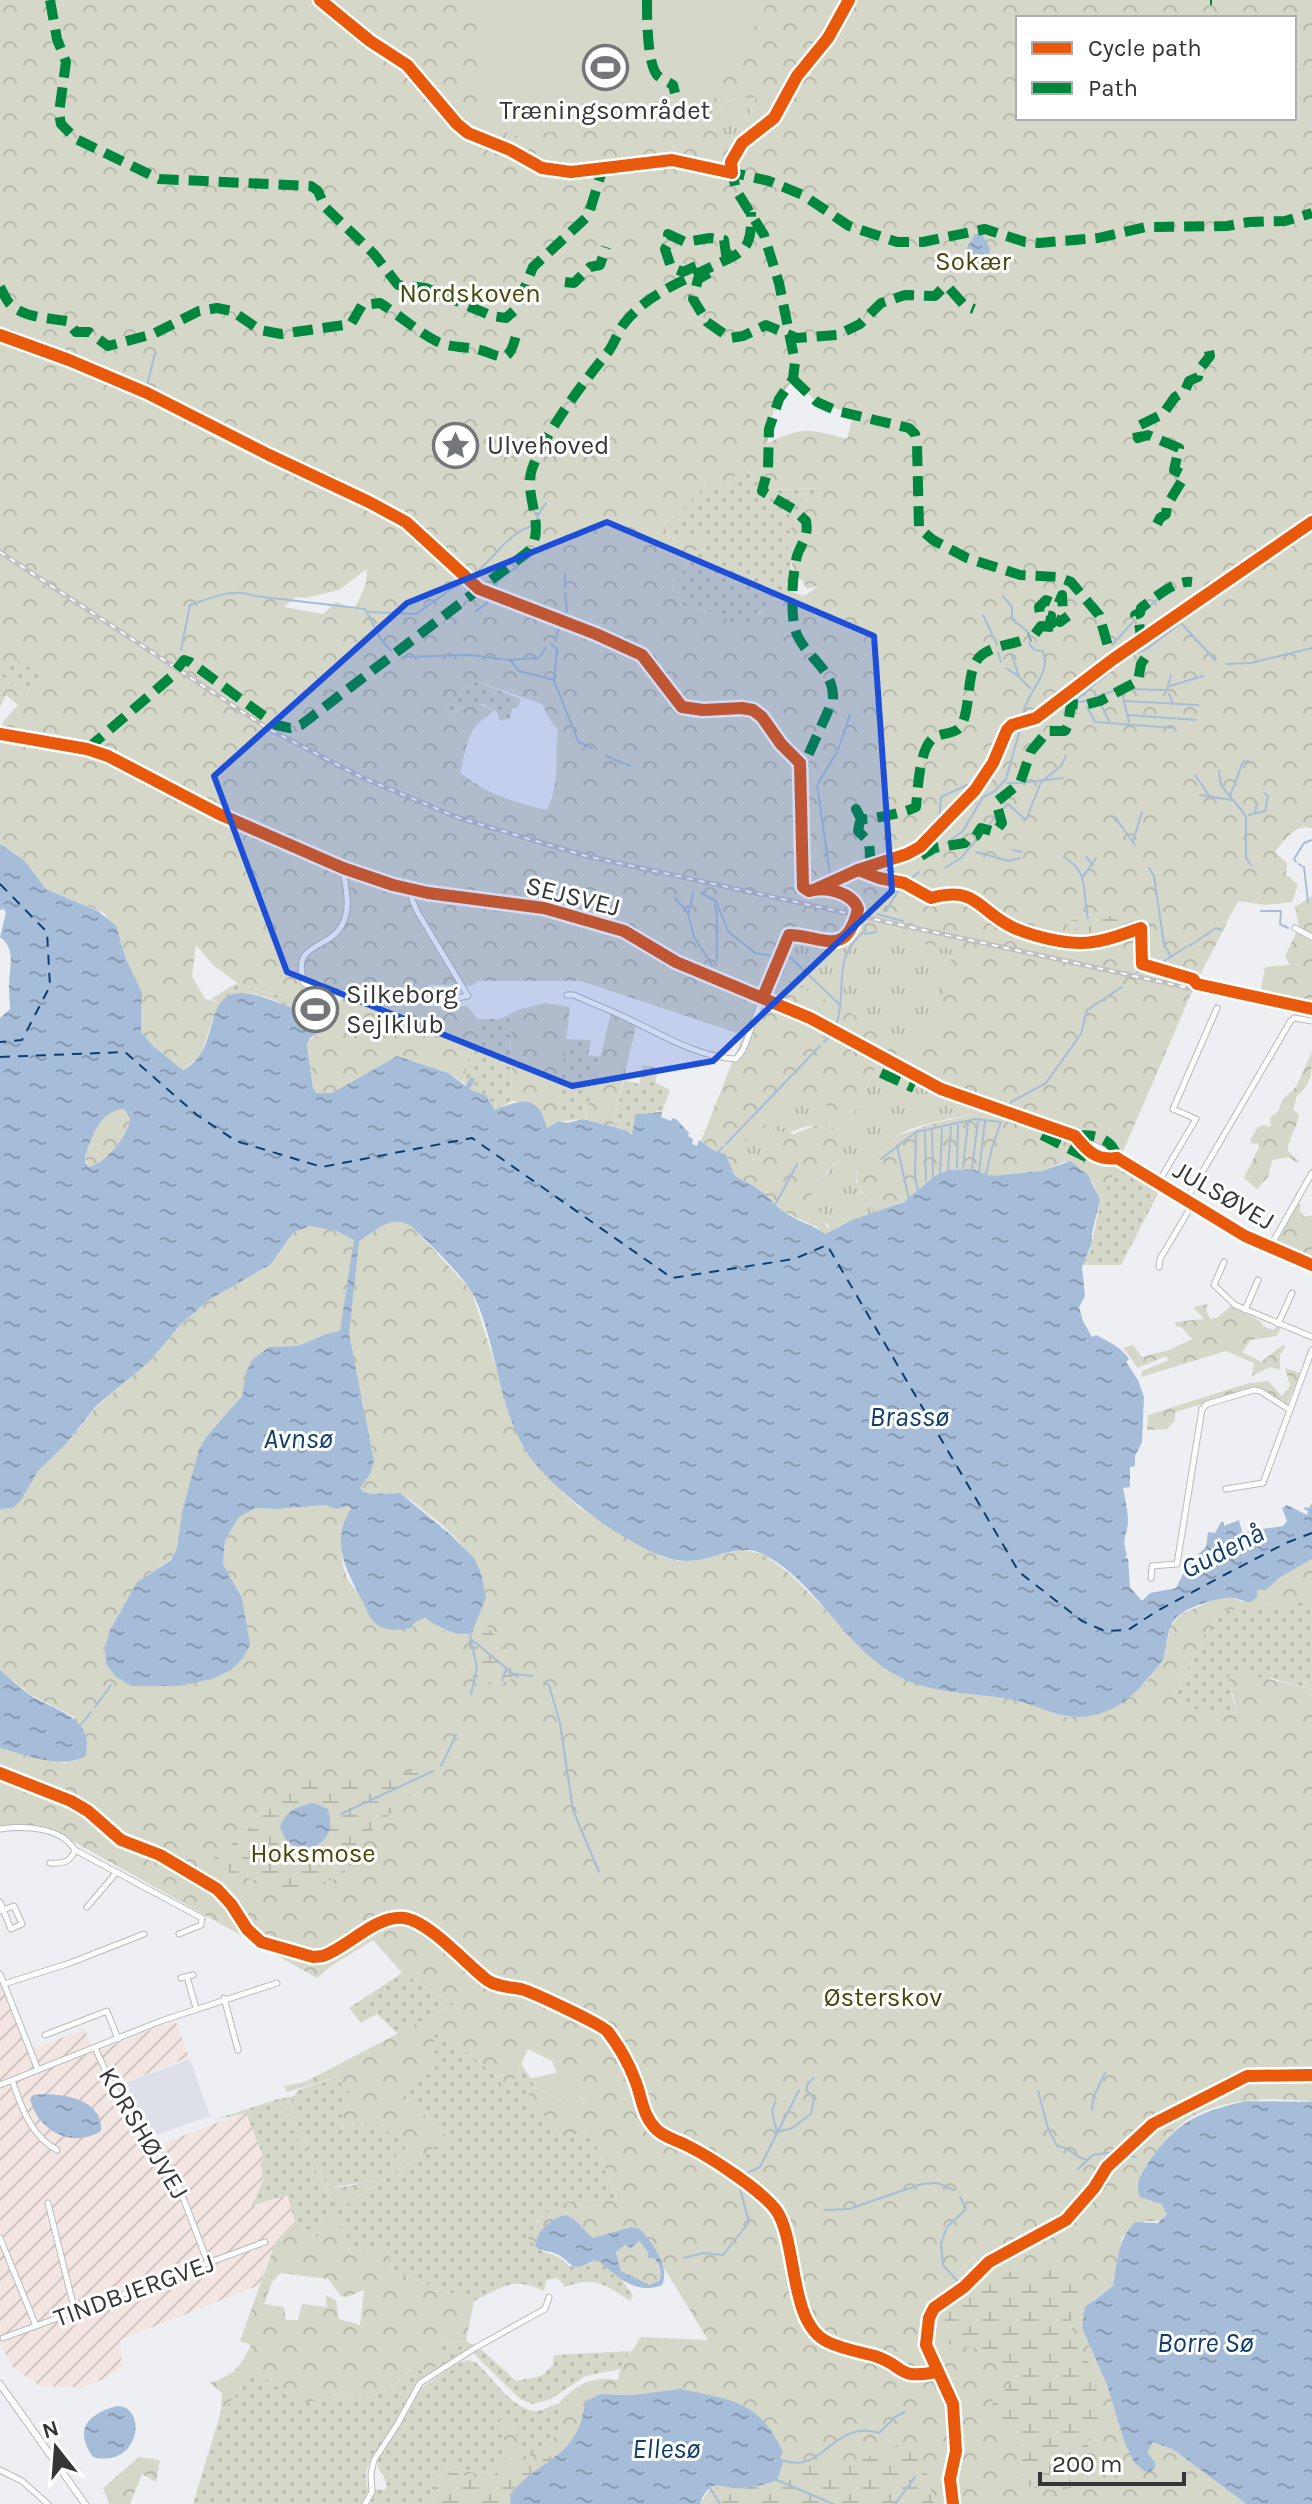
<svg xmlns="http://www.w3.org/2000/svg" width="1312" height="2504" font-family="Karla,sans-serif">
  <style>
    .industrial { fill: url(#industrial-furrows) }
    .built { fill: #dee0e9 }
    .grass { fill: url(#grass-dots) }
    .forest { fill: url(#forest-crowns); fill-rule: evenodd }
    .wetland { fill: url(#wetland-marsh); fill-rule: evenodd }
    .park { fill: url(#park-tufts) }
    .garden { fill: #d5d7c8 }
    .water { fill: url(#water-ripples); fill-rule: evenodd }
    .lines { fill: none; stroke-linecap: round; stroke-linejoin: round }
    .stream { stroke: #a6bdd9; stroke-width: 2 }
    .canal { stroke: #a6bdd9; stroke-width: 5 }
    .ferry { stroke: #0e3e6e; stroke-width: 2; stroke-dasharray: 10 8; stroke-linecap: butt }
    .minor-casing { stroke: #b9babd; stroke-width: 7 }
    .major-casing { stroke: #b9babd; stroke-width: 8 }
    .minor { stroke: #fcfdfd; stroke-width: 5 }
    .major { stroke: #fcfdfd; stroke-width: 6 }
    .rail-casing { stroke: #c0c0c1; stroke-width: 5 }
    .rail { stroke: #fff; stroke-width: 2; stroke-dasharray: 6; stroke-linecap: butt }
    .quiet { stroke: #00873e; stroke-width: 10; stroke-dasharray: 20 10; stroke-linecap: butt }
    .cycleway-casing { stroke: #fff; stroke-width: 17 }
    .cycleway { stroke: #e8590c; stroke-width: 12 }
    .marked { fill: #1d4ed8; fill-opacity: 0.2; stroke: #1d4ed8; stroke-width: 6; stroke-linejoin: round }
    .labels { text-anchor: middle; stroke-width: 6; stroke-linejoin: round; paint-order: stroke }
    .poi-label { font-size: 26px; fill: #343537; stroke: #fff; text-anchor: start }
    .park-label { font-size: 26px; fill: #46470b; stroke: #fff }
    .street-label { font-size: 26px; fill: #343537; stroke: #fff }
    .water-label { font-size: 28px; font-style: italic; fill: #0e3e6e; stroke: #fff }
  </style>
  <defs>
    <pattern id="industrial-furrows" width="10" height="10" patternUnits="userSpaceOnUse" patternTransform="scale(2)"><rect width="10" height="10" fill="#f3e6e2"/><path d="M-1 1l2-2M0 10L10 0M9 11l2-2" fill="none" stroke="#d1c6c2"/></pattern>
    <pattern id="grass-dots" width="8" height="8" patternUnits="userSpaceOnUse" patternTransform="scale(2)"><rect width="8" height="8" fill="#d5d7c8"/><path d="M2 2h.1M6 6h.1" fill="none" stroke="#b7b9ac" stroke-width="1.8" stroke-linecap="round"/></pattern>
    <pattern id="forest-crowns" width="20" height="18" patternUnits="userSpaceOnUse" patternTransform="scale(2)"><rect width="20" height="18" fill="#d5d7c8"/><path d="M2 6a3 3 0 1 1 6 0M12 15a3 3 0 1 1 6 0" fill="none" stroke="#b7b9ac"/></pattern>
    <pattern id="wetland-marsh" width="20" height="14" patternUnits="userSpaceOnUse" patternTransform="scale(2)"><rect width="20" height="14" fill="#d5d7c8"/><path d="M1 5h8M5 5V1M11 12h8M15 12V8" fill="none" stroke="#b7b9ac"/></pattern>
    <pattern id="park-tufts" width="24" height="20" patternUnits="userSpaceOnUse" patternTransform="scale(2)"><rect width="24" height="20" fill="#d5d7c8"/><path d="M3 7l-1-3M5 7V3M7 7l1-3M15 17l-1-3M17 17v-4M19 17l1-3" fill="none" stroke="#b7b9ac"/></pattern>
    <pattern id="water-ripples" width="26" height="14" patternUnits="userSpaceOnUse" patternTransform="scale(2)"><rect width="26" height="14" fill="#a6bdd9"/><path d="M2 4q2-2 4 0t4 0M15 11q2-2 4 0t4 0" fill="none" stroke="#889ab1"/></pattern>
  </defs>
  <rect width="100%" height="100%" fill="#eeeff3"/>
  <polygon class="industrial" points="0,1978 30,2050 85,2029 93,2053 175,2020 189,2057 107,2090 150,2148 246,2112 265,2158 261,2164 263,2180 254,2206 287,2195 295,2221 276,2241 260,2285 120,2340 122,2367 102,2380 81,2387 40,2386 13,2367 0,2344"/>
  <polygon class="built" points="190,2059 210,2116 157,2135 117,2086"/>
  <g class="grass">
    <path d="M745 471 766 480 764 489 769 490 820 488 790 566 795 576 793 593 788 591 781 598 757 613 742 684 723 614C709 615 699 606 685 608L672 587 687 566 684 554 705 548 690 538 677 540 666 535 665 528 706 485H727L732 477Z"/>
    <polygon points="17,658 43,676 25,693 0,675"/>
    <polygon points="475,681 521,699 518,706 512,709 510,718 500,721 497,712 484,704 460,708 449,714 445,712 449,704"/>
    <path d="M237 983 240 985 297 1000 294 1009C272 1000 241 981 222 1003L211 999Z"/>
    <polygon points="510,1014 512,1101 495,1110 486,1095 473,1091 463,1082 478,1019 500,1019"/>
    <path d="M565 1039 591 1040 588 1055 601 1057 585 1119C574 1119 567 1122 557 1121Z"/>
    <polygon points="643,1065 659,1068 655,1082 670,1090 662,1112 657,1111 648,1115 648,1112 635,1117 632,1135 628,1131 616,1128 617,1124 612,1127 624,1080 639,1084"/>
    <polygon points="1117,1163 1160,1190 1121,1265 1082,1265 1091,1248 1099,1207"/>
    <path d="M1312 1599V1689L1270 1678 1231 1693 1237 1712C1210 1719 1197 1711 1174 1697L1206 1631 1225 1610Z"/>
    <polygon points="402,1973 454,2004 398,2034 377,2014 361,2023 349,2008"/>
    <path d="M433 2029 460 2046 510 2088 521 2064 536 2087 522 2103C543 2106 550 2120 561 2137L584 2133 594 2140 618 2202C586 2199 562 2198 537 2221L535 2246C545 2256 556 2251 569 2266L588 2264 596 2259 621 2278 633 2296 630 2301C605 2285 595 2275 565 2287L558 2278 546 2280 544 2291C511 2276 504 2287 474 2301L388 2270 351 2253 346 2234 324 2215 319 2238 295 2221 287 2195 252 2206 263 2180 261 2164 264 2158 246 2113 214 2120 278 2099 333 2204H347L449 2138 404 2095Z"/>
    <polygon points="336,2077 355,2099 350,2099 340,2121 343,2129 370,2116 392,2134 395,2130 407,2151 399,2170 360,2183 331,2187 326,2183 293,2116 290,2102 298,2090"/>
    <polygon points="466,2341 475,2346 416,2383 390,2432 367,2467 366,2476 368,2492 361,2504 193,2504 221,2411 241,2389 252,2369 291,2396 305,2402 369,2397 390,2388 439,2343"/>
    <polygon points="481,2349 516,2381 541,2376 553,2365 554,2355 631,2351 620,2369 585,2376 551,2399 532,2404 520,2399 473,2353"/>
    <path d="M467 2360 475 2362C492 2376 511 2409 535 2411 544 2411 552 2404 560 2403V2433L525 2458 513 2427 500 2420 509 2459C484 2479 481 2476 452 2466L431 2483 435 2504H370L375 2489 385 2490 387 2487 385 2479 378 2468V2459L421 2388 455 2365Z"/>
  </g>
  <g class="forest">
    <path d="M0 0H1312V828C1294 824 1285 840 1275 852L1287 863 1286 874 1298 885 1292 902 1266 905 1238 901 1194 987 1099 1207V1197C1096 1194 1095 1189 1094 1185 1088 1173 1077 1166 1066 1161L1042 1171 990 1176 972 1169 948 1170 926 1182 909 1199 875 1213C871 1194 851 1193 858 1165L866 1159 883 1152 899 1135 931 1124 984 1112 975 1099 885 1055 879 1062 852 1117 847 1118 836 1110 781 1096C767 1105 755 1113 757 1132L747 1142 743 1144 741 1153 754 1160C762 1149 768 1142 760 1131L764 1124 794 1134 816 1125 830 1127C852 1153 842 1156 823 1176 818 1182 813 1192 809 1199L823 1213 824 1221 829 1231 823 1234 817 1227 784 1212 759 1190 742 1182 731 1171 726 1154 715 1151 701 1141 743 1035 581 981H478L472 986 429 985 427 1006H467L478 1019 463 1082 448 1073 397 1056 332 1093 320 1095 313 1088 307 1041 316 1036V1025L351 990 324 986V982L318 980 314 983 309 982 297 1000 240 985 213 965 196 945 192 976 205 999 222 1003 212 1021 201 1055 183 1070 152 1045 141 1032 142 1000 126 959 121 941 104 913 46 889 24 860 0 844V732L4 728 2 723 18 705 6 695 0 707ZM1018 18H1294V118H1018ZM755 98 750 113 755 128 716 131 709 112 735 99ZM793 380 817 402 853 415 847 439C807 429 806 426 768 443 767 421 779 396 793 380ZM746 471 765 480 764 490 820 488 819 493 804 498 786 541 795 576 802 580 807 589 820 585 804 596 788 591C772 609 761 602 751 627L729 623 723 613C709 615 699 606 685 608L672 587 687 566 684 554 705 548 701 536 694 540 691 538 676 540 666 535V528L706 485H727L732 477ZM367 569 366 584 354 610 336 602 323 614 284 607 296 597 305 598 339 590ZM17 659 42 676 26 693 1 675ZM475 681 542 704 553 725 558 729C554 761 561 779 547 810 517 803 483 793 460 772 464 758 467 733 479 723 485 717 489 717 493 710 478 700 465 706 450 714L445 712 449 704Z"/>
    <polygon points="1312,896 1312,1005 1260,994 1265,967 1290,965 1285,956 1299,927 1295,907"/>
    <polygon points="546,1003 570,1007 557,1121 547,1128 526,1103 512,1101 510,1014 517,1010"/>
    <polygon points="611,1013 636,1026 612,1127 585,1119"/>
    <path d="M1312 1052C1312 1074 1312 1083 1297 1096L1293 1109 1299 1115C1297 1127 1287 1142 1288 1151L1300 1162H1296L1289 1157 1272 1160 1268 1177 1257 1189 1244 1178 1259 1147 1258 1143 1252 1144 1250 1140 1258 1127 1263 1125 1271 1127 1270 1117 1277 1113 1283 1099 1296 1087Z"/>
    <path d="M124 1109 130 1119C128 1136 106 1163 89 1167L85 1159C91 1138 98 1111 124 1109Z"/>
    <polygon points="1297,1202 1301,1205 1299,1210 1305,1217 1312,1215 1312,1259 1278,1245 1276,1240"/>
    <path d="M398 1221 411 1226 421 1236 471 1290 518 1434 564 1494 580 1508 662 1557 678 1561H692L742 1550 763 1554 790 1574 885 1669 917 1683 1019 1700 1067 1717 1090 1716 1102 1713 1145 1684 1165 1654 1170 1626 1181 1614 1218 1598H1232L1243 1602 1257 1590H1266L1279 1578 1312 1559V1599L1288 1606 1225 1610 1206 1631 1174 1696C1197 1711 1210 1719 1237 1712L1228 1675 1239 1672 1312 1689V2102C1271 2096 1212 2098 1179 2126 1163 2139 1151 2158 1140 2175L1167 2213 1161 2221H1145L1122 2237 1113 2286 1093 2300 1082 2328 1107 2385 1124 2441 1155 2461 1146 2452 1152 2442 1174 2450 1246 2504H700L710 2488 720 2484 634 2395 600 2394 586 2401 579 2429 570 2443 510 2495 511 2504H435L431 2483 452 2466C481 2476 484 2479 508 2459L500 2419 513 2427 526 2457 560 2433V2402C578 2383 592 2376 618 2380L620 2369 641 2337 708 2340 640 2229 630 2227 593 2238 575 2220 536 2239 535 2246 528 2237C551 2195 576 2200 618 2201L594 2140 584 2133 561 2137C549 2120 543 2107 521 2103L536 2087 572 2108 586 2102 577 2069 557 2073 552 2061 528 2049 510 2088 503 2093 500 2079 460 2046 433 2030 436 2067 404 2095 449 2138 347 2204H333L278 2099 295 2096 290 2102 293 2116 326 2183 331 2187C351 2188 375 2181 390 2167L396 2171 398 2169 395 2162 397 2150H406L395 2131 392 2135 370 2117 365 2125 357 2126 353 2123 346 2132 340 2121 350 2099 354 2098 336 2077 287 2092 284 2086 305 2082 454 2004 402 1973 373 1940 331 1966 317 1978 60 1834 42 1828H0V1748L66 1763 75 1717 31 1695 0 1670V1509L13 1508 20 1500 38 1471 65 1445 96 1407 148 1363 182 1323 209 1300 264 1268 277 1257 294 1232 310 1226 336 1231 354 1240 367 1236 387 1222ZM326 1334 363 1401 366 1429 372 1449 370 1474 360 1488 362 1491 371 1494 400 1493C432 1515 492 1558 483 1602 480 1613 472 1625 466 1635L443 1630 425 1618 415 1622 413 1626C397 1617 370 1605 358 1593 335 1570 340 1535 351 1509L349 1506 336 1509 326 1505 276 1509 256 1508 239 1517 225 1540 223 1564 242 1598 179 1686H131L116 1677 105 1646 110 1630 137 1582 171 1559 177 1548 182 1512 199 1449 206 1437 242 1396 246 1372 269 1347 298 1346Z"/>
    <polygon points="1208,1304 1206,1310 1210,1319 1218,1317 1231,1306 1260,1321 1263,1326 1273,1330 1277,1327 1281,1329 1276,1336 1251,1340 1242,1352 1261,1362 1283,1345 1286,1346 1280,1355 1280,1370 1270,1367 1252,1376 1254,1363 1226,1351 1141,1377 1142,1371 1169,1360 1166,1356 1138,1368 1123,1348 1133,1345 1142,1357 1169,1350 1192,1339 1182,1328 1176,1326 1175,1322 1204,1319 1193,1307"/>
    <polygon points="1285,1368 1300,1373 1286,1407 1256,1388 1175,1412 1175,1420 1167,1429 1147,1430 1148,1415 1249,1383 1268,1381 1282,1396 1290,1386"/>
    <path d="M324 2215H330L346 2234 351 2253 380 2247 389 2256 388 2270 474 2301 466 2341 440 2343 442 2356 434 2369H410L390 2388 369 2397 305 2402 291 2396 252 2370 241 2390 221 2411 222 2393 210 2383C236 2374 239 2368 251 2345L240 2341 276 2241 295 2221 319 2238ZM281 2273 328 2279 341 2296 347 2297 364 2290 360 2325 339 2319 336 2300 325 2295 327 2307 302 2304 298 2320H286L284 2307 264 2304 272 2282Z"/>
    <path d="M639 2241C649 2253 664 2264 659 2281L650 2286 621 2271 616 2252 620 2247Z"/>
    <polygon points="139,2457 160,2460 156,2482 142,2474 130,2504 109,2504 103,2488"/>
  </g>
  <g class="wetland">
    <path d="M1097 916H1111L1125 925C1102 936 1084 935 1063 922Z"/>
    <polygon points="485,1624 519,1664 510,1681 477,1686 470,1668 469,1640 476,1638"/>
    <path d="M428 1765 433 1771C428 1789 413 1790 401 1802 386 1817 377 1831 357 1840L354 1861 340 1878 285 1892 258 1881 231 1874 210 1854 229 1847 286 1794 307 1778H333L353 1772 367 1777H400L417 1767ZM328 1809 332 1822 325 1841 286 1840 280 1827 283 1817Z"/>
    <path d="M1046 2267 1089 2282 1093 2286C1085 2298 1071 2307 1071 2323 1072 2341 1089 2355 1093 2374 1096 2387 1101 2409 1097 2423 1095 2431 1090 2438 1088 2446 1085 2455 1087 2462 1086 2470 1083 2498 1039 2490 1022 2484L1017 2473C1029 2445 1004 2432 992 2409L993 2399 1005 2390 1010 2381C1001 2343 974 2350 944 2343 935 2306 978 2281 1009 2272 1020 2268 1034 2268 1046 2267Z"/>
    <polygon points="903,2443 916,2448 923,2459 934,2504 722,2504 715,2490 720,2484 742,2489 776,2480 783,2463 834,2467 861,2460"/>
    <polygon points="562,2452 517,2485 510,2495 511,2504 435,2504 431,2483 453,2471 470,2477 490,2477 512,2463 536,2462"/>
  </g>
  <g class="park">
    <polygon points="755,97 750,113 757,131 736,147 716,131 709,112 735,99"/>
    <polygon points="857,930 953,950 934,1037 902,1040 779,976 792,940 839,948"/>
    <path d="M879 1062 947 1097 984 1112C962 1117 917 1123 899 1135 893 1140 890 1148 882 1152 871 1158 856 1160 856 1176 855 1192 873 1200 875 1213L841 1225 825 1234 829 1226 824 1221 823 1213 814 1207 809 1199C814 1190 816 1183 823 1177 842 1158 850 1151 830 1127 826 1127 821 1125 817 1125 790 1126 794 1142 764 1124L761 1131 765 1138 760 1157C752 1161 743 1158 739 1148L756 1132C755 1115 766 1103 781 1096 802 1098 831 1103 847 1117H852Z"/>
  </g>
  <g class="garden">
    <polygon points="475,0 770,0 708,108 708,113 516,136 479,124 480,95"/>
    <polygon points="577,2068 587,2101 572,2108 536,2087 528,2079"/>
  </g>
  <g class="water">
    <polygon points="981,232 990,249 987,268 983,269 974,266 968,271 965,251 975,234"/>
    <path d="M0 844 24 860 46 889 98 911 116 926 126 959 142 993 141 1032 152 1045 183 1070C229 1048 191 968 274 1001 288 1007 307 1011 319 1021L316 1025 317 1034 310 1038 307 1044 313 1088 317 1093H332L397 1056 448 1073 473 1091 486 1095 495 1110C509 1105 526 1095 539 1109 544 1114 544 1122 547 1128L558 1121 567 1123 583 1119 614 1127 617 1123 616 1128 628 1131 632 1135 635 1117 638 1114 662 1112 661 1117 671 1121 673 1118 676 1119 689 1133 688 1136 693 1139 692 1144 697 1146 699 1140 715 1151 726 1154C737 1185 734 1173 758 1189 768 1196 776 1207 787 1214 800 1222 814 1225 825 1234L852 1220 904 1202 933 1177 948 1170 972 1169 990 1176 1042 1171 1070 1161 1088 1175 1100 1200 1092 1233V1243L1082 1267 1085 1296 1079 1307 1083 1321 1092 1337 1096 1335C1109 1342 1121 1347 1129 1359L1126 1362 1138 1380 1144 1397 1142 1442 1135 1456V1466L1130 1467V1487L1123 1488C1125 1499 1130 1518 1127 1529 1124 1542 1123 1541 1127 1555L1125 1558H1128L1130 1587 1142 1601 1150 1593 1176 1588 1188 1564 1206 1547 1208 1532 1215 1533 1221 1522H1224V1526L1239 1520 1243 1536 1222 1549 1224 1551 1244 1543 1245 1533 1249 1531 1283 1526 1287 1521 1282 1508 1287 1505 1307 1515 1308 1511 1304 1509 1305 1507 1309 1508 1312 1503V1559L1279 1578 1266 1590H1257V1597L1251 1602C1244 1602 1240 1599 1233 1598 1221 1596 1192 1606 1182 1613 1165 1624 1169 1640 1164 1656 1163 1661 1157 1667 1154 1671 1135 1696 1113 1715 1080 1717 1056 1718 1034 1703 1010 1699 968 1692 919 1694 883 1667 839 1636 813 1581 765 1555 740 1541 713 1561 688 1561 646 1563 554 1492 530 1457 498 1411 498 1348 475 1298 465 1277 428 1242 411 1226 388 1214 378 1231 359 1241L349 1334 374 1461 370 1474 360 1488 362 1491 371 1494 400 1493 450 1534 474 1558 481 1573 486 1597 472 1633C457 1638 438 1627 425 1618L415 1622 411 1628C400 1630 384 1632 375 1623 370 1619 366 1608 363 1602 347 1572 329 1542 351 1509L349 1506 336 1509 325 1505 276 1509 256 1508 239 1517 225 1540 223 1564 242 1598 250 1645 243 1658 231 1670 212 1679 179 1686H131L116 1677 106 1664 105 1646 110 1630 137 1582 171 1560 177 1548 182 1512 199 1449 206 1437 242 1396 246 1372 253 1359 269 1347 298 1346 326 1334 340 1331 354 1240 336 1231 310 1226 294 1232 271 1264 209 1300 182 1323 148 1363 96 1406 65 1445 38 1471 21 1500 13 1508 0 1509V1018L10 1009C10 1002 9 995 9 988 8 970 18 951 0 937L6 913 4 909 0 910ZM124 1109 130 1119C128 1136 106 1163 89 1167L85 1162V1157C92 1137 99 1111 124 1109Z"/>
    <path d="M0 1670C10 1678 20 1688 30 1695 55 1711 94 1716 86 1755 63 1771 25 1754 0 1748Z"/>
    <path d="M314 1803 328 1809C335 1835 323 1849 297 1849L286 1840 280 1827C286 1810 298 1806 314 1803Z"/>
    <path d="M33 2095C58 2092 104 2098 101 2131 72 2149 38 2131 30 2099Z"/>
    <path d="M1246 2101 1312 2102V2504H1246L1174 2450 1153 2442 1147 2452 1155 2462V2468L1150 2472 1144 2471 1134 2462 1124 2441 1107 2385 1082 2328 1085 2307 1113 2286C1118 2261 1117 2240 1135 2222L1158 2223 1167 2214 1161 2204 1140 2197C1135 2183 1140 2175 1148 2163 1176 2121 1199 2112 1246 2101Z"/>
    <path d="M566 2215 575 2220 593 2238 631 2227 640 2229C652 2243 671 2267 662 2285 635 2296 616 2275 596 2259 567 2276 575 2261 554 2253 546 2250 542 2252 535 2246 537 2231 550 2218 566 2215ZM639 2241 648 2252V2258H654C660 2265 662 2272 659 2281L650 2285 621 2271 616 2252 625 2245 631 2248Z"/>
    <path d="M680 2389C731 2400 759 2400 783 2452L780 2457 783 2463 777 2480C767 2484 755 2487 744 2488 723 2491 711 2473 700 2504H511L510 2495C528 2469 563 2460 577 2431 582 2422 583 2410 586 2401L600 2394 634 2395Z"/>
    <path d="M117 2406C148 2406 140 2469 93 2457 73 2429 88 2414 117 2406Z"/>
  </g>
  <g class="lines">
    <g class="stream">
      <polyline points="146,390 155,353"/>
      <polyline points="537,513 540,537"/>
      <polyline points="538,515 546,503"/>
      <polyline points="565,574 565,586"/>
      <path d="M470 577C493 562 507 532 533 526"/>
      <polyline points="492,592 498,581 531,556"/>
      <path d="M1003 596 1012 607V619L1029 633 1030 645 1035 650 1043 651C1053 674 1024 694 1022 719"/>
      <polyline points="476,611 486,604 490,597"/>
      <polyline points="369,612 416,614 464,580"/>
      <polyline points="983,615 997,645"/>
      <polyline points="560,618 567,611 565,593"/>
      <polyline points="1138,618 1155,601 1175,588"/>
      <polyline points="556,638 560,624"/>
      <polyline points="551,644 557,649 554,681 579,743"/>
      <polyline points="1112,645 1133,622"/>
      <path d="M181 650 190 605C212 598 233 587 255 596L365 609 381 639 391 651"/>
      <polyline points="998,652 1001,662"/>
      <polyline points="1012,655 1019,677 1030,688"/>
      <polyline points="402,657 470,655 509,660 538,658 546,648"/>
      <polyline points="510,660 519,671 554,680"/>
      <polyline points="1118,663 1126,656 1145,650 1181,623 1215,660"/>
      <polyline points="1226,664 1251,663 1312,648"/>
      <polyline points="1006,668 1018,676"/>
      <polyline points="1170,686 1203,676"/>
      <polyline points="1126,689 1167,690 1171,675"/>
      <polyline points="1122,693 1129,722"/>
      <polyline points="1169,694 1173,704"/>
      <polyline points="1074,701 1082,702 1121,688"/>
      <polyline points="1075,701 1108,673"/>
      <polyline points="1124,701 1198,705"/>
      <polyline points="1100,703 1109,721"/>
      <polyline points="1087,707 1095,722 1174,728"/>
      <polyline points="1128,715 1196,720"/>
      <polyline points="579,742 592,748"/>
      <polyline points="838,750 850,715"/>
      <polyline points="606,756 630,766"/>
      <polyline points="1219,771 1221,785 1246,816 1246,858 1251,865"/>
      <polyline points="1195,775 1210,797"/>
      <polyline points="1007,783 1018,783"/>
      <polyline points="1020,783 1063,778"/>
      <polyline points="1200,795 1231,800"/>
      <polyline points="1230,796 1243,762 1248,761"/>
      <polyline points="1003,809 1008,804 1026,820 1041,782 1061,766 1066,756"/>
      <polyline points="1255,813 1257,803"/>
      <polyline points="1249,815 1265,811 1268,796 1264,793"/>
      <polyline points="1114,816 1135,845"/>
      <polyline points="939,822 941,797 967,785"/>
      <polyline points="939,824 941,819 954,808"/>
      <polyline points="987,828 996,815"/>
      <polyline points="1133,841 1142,812"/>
      <polyline points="947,843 963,831 983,797 995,791 1006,779 1021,726"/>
      <polyline points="1013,850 1022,852"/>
      <polyline points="976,852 1009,861 1020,858"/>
      <polyline points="931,856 940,850"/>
      <path d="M1064 857C1090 872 1082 892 1088 918"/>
      <polyline points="1086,857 1093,865"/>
      <polyline points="1296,862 1294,859 1304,843 1312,840"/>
      <polyline points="1299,864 1302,866"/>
      <polyline points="1304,867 1308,902"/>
      <polyline points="945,868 961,858 985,830"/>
      <polyline points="1149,868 1154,876 1164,944 1171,957"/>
      <polyline points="1083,877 1096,858"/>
      <polyline points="832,880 846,874"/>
      <polyline points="831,881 817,785 837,752"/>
      <polyline points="908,881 919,872"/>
      <polyline points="832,885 834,889"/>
      <polyline points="701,893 716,901 728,931 735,937 755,953 777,957"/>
      <polyline points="675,898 688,913 694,937 712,965"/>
      <path d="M715 905C720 924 715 941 717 960"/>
      <polyline points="689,911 693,893"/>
      <polyline points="886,911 901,886"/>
      <polyline points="1261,911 1281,911 1280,924 1288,928"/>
      <polyline points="877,914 903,921"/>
      <polyline points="1145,924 1151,926"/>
      <polyline points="1125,925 1133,922 1139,923"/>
      <polyline points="865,934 876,932"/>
      <polyline points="1189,946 1216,928 1222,930"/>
      <polyline points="783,957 790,957 839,1004"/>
      <polyline points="1155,967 1186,947"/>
      <polyline points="1137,972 1139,971 1159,976"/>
      <path d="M836 1026C849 988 829 959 866 930"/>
      <polyline points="824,1042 832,1034"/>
      <polyline points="1009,1106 1011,1102 1046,1083 1081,1034 1087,1010 1122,987"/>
      <polyline points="932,1131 933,1177"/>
      <polyline points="925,1132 926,1182"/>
      <polyline points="916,1134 915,1176 918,1191"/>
      <polyline points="726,1144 820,1046"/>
      <polyline points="897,1146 909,1199"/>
      <polyline points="717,1153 723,1147"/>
      <polyline points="881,1159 916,1132 975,1119 1001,1122 992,1148 986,1175"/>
      <polyline points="957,1168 958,1125"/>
      <polyline points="963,1168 968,1122"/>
      <polyline points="972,1169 978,1121"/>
      <polyline points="948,1170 951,1127"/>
      <polyline points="979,1172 985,1121"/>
      <polyline points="940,1173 942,1129"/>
      <polyline points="775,1205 797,1164"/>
      <polyline points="470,1635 477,1668 471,1694"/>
      <polyline points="472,1640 517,1677"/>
      <polyline points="514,1674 533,1676"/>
      <polyline points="502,1680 506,1670"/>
      <polyline points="544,1682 549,1685 560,1723 573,1810 599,1872"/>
      <polyline points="95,1707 111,1685"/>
      <polyline points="80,1726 91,1712"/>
      <polyline points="441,1766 456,1735"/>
      <polyline points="341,1814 433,1771"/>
      <path d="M1038 2091 1048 2128 1057 2146C1071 2147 1075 2158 1087 2160"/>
      <polyline points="775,2102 772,2112 777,2132 792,2128 811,2114 814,2098 806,2090 808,2083 814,2078"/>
      <polyline points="1092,2110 1093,2098 1105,2073"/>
      <polyline points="1126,2155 1136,2157"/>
      <polyline points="1078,2169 1093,2155 1114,2152"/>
      <polyline points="960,2197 966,2209 947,2227 941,2243 943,2265 961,2285"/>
      <polyline points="824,2210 849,2209 922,2184 937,2183 954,2190"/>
      <polyline points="684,2258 703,2253 723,2255 749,2222 740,2189 749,2172 760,2167 799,2090"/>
      <polyline points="965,2289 967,2292"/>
      <path d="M782 2460C824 2476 832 2419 879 2433L895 2417 905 2412"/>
      <polyline points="777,2480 833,2504"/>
      <polyline points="710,2488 720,2504"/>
      <polyline points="895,2504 915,2477"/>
    </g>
    <polyline class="canal" points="468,1087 472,1080"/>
    <g class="ferry">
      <polyline points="0,884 47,932 50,986 22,1040 0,1042"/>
      <polyline points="0,1057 125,1052 197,1115 236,1141 322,1167 472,1138 672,1278 794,1259 827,1245 1019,1572 1082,1621 1105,1631 1128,1630 1157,1611 1230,1572 1286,1543 1312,1533"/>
    </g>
    <defs>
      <g id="minor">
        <polyline points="0,734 87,749 108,756 219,814 343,868 393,885 428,893 544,908 624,931 676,962 810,1018 941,1089 1066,1132 1098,1147 1245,1236 1312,1265"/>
        <path d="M343 868C345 887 352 907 342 925 328 951 291 941 304 983L315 989 413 1001H441L468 996 418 913 412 900 411 889"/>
        <polyline points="1295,928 1312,937"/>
        <polyline points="1224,989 1312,1009"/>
        <path d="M567 995H574C589 1002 605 1008 620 1015 657 1032 696 1057 736 1059L743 1050 763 997"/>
        <polyline points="1158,1183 1196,1119 1173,1109 1217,1008"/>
        <polyline points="1186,1200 1290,1022 1294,1018 1312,1021"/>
        <polyline points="1270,1247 1312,1173"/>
        <polyline points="1224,1262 1214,1285 1235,1305 1312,1337"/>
        <polyline points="1159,1267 1160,1259 1192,1205"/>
        <polyline points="1245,1310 1258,1280"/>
        <polyline points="1278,1324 1292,1293"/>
        <polyline points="1226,1489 1263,1483 1312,1350"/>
        <polyline points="1151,1578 1152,1566 1177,1564 1202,1409 1207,1404 1254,1390 1260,1391 1290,1410"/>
        <path d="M0 1829C24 1826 60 1826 75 1850 71 1862 62 1864 50 1863"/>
        <polyline points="75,1850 202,1918 201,1925 179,1934"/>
        <polyline points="0,1902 11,1929 22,1924 14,1906 0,1911"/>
        <polyline points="87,1907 116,1873"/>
        <polyline points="0,1974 38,2070"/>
        <polyline points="187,1977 196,2008"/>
        <polyline points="181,1978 193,1975"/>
        <polyline points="4,1984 70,1963 144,1934"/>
        <polyline points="224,1998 238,2050"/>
        <polyline points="45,2035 107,2011 118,2039"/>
        <polyline points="95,2048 112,2085 174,2174 208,2263"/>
        <path d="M12 2080C22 2108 30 2135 57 2150"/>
        <polyline points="0,2085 161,2021 277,1983"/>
        <polyline points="48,2203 75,2312"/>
        <polyline points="0,2238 36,2326"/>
        <polyline points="3,2338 265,2242"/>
        <polyline points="0,2470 22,2481 48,2504"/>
        <polyline points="365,2504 372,2492 371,2474 374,2460 397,2425 420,2383 475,2348 545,2309 549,2297"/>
      </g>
      <polyline id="major" points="0,2384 85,2504"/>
    </defs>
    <use href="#minor" class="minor-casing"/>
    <use href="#major" class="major-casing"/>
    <use href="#minor" class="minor"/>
    <use href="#major" class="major"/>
    <defs>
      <polyline id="rail" points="0,552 267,728 361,777 459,818 586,856 1312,1015"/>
    </defs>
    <use href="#rail" class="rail-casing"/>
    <use href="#rail" class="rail"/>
    <g class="quiet">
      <polyline points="50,0 57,39 66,62 59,113 61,124 76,139 159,179 311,186 318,191 325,207 374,254 398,285 426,288 492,316 506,318 516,309 533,267 588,216 603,168"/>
      <path d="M647 0C647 18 647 62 657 75 661 79 668 82 673 85L675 93"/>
      <polyline points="1210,0 1212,0"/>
      <path d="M731 166 736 190 764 235 779 283 795 362 793 379 779 399 769 429 768 469 762 491 793 509 806 521C809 537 801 543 797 556 792 576 791 605 794 625 800 656 835 666 833 700L801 771"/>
      <polyline points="725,171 769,181 803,195 849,226 897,242 923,242 985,229 1025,242 1039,243 1098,238 1146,227 1227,226 1249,222 1285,221 1312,213"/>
      <polyline points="696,266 683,272 671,267 665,249 669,242 668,234 685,242 710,238 724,240 726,254 734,255"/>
      <polyline points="709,273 698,279 693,299 707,322 730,338 743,336 766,325 797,338 837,335 860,324 881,303 905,295 935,296 944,287 948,287 964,305 974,309"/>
      <polyline points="565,282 574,283 590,267 600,265 606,247"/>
      <path d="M0 287C3 292 6 300 10 304 24 318 49 318 67 321L76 332H89L108 346 153 334 199 311 217 308 232 311 260 330 281 334 351 324 362 305 380 303C399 315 418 332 438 342 449 347 464 347 476 349 498 353 508 370 516 335"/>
      <polyline points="793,379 817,402 837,411 909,428 915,434 917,444 919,528 933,540 967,558 1020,575 1058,577 1071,582 1099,615 1112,660"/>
      <polyline points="1157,524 1160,518 1166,514 1167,505 1183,479 1182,474 1174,470 1179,448 1148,435 1138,438 1136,427 1163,414 1175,397 1185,391 1189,381 1198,377 1199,370 1210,356 1209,351"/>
      <polyline points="1035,634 1041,626 1050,627 1057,622 1056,620 1050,625 1051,616 1040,614 1039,607 1046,600 1058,605 1062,595 1063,614 1060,622 1068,616"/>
      <path d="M1145 643 1141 638 1139 622 1135 615 1140 613 1141 608C1155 598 1174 580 1192 582"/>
      <path d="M87 749 171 677 184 660 190 662 276 725 290 728 301 725 529 551C547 526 523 496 532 469 546 431 583 383 608 352 614 344 617 334 623 325 645 295 681 282 713 266 723 261 738 256 745 247 752 238 751 223 751 212"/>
      <polyline points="921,856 934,848 965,843 969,838 976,836 981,828 995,832 1002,823 996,802 1020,783 1031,751 1048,731 1065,731 1068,725 1071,704 1085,705 1100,701 1138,681 1141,664 1149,652"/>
      <path d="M871 866 869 842 858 831 860 821 856 809 861 819C871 820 907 812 916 807 918 789 919 746 935 737 944 732 957 735 962 724 972 703 965 666 983 654 997 644 1015 645 1030 637"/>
      <polyline points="881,1073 914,1088"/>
      <polyline points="1042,1135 1088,1158"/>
      <path d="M1075 1136C1093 1133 1113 1138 1117 1158"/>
    </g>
    <defs>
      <g id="cycleway">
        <polyline points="320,0 370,41 407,65 457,124 468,133 510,150 542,168 571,172 672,160 732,173 731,162 742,143 774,118 797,76 828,38 849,0"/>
        <path d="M0 335 69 360 147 393 269 455 369 502 406 522 479 589 596 634 642 655 682 707 703 710 742 708 753 710 762 717 781 744 800 763 803 887 809 891C825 886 852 892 858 909 846 959 824 936 789 935L763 997"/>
        <path d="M0 734 87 749 108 756 219 814 343 868 393 885 428 893 544 908 624 931 676 962 810 1018 941 1089 1075 1136C1087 1151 1097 1161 1117 1158"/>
        <path d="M858 870 879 878 904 883 931 898C978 885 977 911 1014 928 1035 937 1071 946 1093 942 1110 940 1126 933 1141 928L1142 964 1193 979 1197 984 1312 1009"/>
        <polyline points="816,889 858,870 907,854 920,847 975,790 993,763 1007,730 1012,725 1036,718 1112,660 1312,522"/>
        <polyline points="1117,1158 1245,1236 1312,1265"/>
        <path d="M0 1773 71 1801 88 1811 121 1840 160 1855 217 1889 231 1904 247 1929 261 1942 313 1957 323 1956C349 1947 375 1915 404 1918 429 1921 467 1965 487 1980 497 1987 510 1987 521 1989 532 1992 603 2025 608 2032 618 2045 629 2064 635 2080 642 2097 642 2115 656 2129 665 2138 677 2140 688 2146 712 2158 761 2190 776 2210 798 2241 788 2324 828 2342 842 2349 860 2352 875 2356 906 2366 896 2380 936 2372"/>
        <polyline points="953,2504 950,2479 956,2451 953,2404 926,2345 929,2318 934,2308 964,2287 989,2262 1066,2220 1094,2188 1107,2167 1153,2124 1247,2076 1310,2075"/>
      </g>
    </defs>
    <use href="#cycleway" class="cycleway-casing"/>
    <use href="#cycleway" class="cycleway"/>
  </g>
  <path class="marked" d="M607 522 874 636 892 891 713 1061 572 1086 287 972 214 776 407 603Z"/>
  <defs>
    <symbol id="stadium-ring" viewBox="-11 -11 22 22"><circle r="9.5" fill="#fff" stroke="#757679" stroke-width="1.5"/><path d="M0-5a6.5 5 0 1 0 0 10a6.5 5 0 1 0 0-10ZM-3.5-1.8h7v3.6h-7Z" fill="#757679"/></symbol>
    <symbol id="sight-ring" viewBox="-11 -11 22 22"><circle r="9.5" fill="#fff" stroke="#757679" stroke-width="1.5"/><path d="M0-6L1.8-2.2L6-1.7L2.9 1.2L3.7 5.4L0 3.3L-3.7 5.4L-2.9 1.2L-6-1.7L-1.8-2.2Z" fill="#757679"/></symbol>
  </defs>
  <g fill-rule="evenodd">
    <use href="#stadium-ring" x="580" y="42" width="51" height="51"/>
    <use href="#sight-ring" x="430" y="420" width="51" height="51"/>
    <use href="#stadium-ring" x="290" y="984" width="51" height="51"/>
  </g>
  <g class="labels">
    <g class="poi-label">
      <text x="605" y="119" text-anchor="middle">Træningsområdet</text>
      <text x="487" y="454">Ulvehoved</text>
      <text x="346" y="1003">Silkeborg<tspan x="346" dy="30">Sejlklub</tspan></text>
    </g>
    <g class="park-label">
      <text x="973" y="270">Sokær</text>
      <text x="470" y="302">Nordskoven</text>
      <text x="313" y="1862">Hoksmose</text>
      <text x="883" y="2006">Østerskov</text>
    </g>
    <g class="street-label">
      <text transform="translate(573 896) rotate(14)" y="9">SEJSVEJ</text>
      <text transform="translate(1224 1195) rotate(30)" y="9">JULSØVEJ</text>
      <text transform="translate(144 2133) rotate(59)" y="9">KORSHØJVEJ</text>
      <text transform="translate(134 2290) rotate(-20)" y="9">TINDBJERGVEJ</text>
    </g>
    <g class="water-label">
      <text x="909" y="1426">Brassø</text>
      <text x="298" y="1448">Avnsø</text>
      <text transform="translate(1222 1550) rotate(-27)" y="10">Gudenå</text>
      <text x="1205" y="2352">Borre Sø</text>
      <text x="666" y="2458">Ellesø</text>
    </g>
  </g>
  <rect x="1016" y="16" width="280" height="104" fill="#ffffff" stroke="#aeaeaf" stroke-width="2"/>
  <rect x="1032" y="42" width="40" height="12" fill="#e8590c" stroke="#aeaeaf" stroke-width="2"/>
  <text x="1088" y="56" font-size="24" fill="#343537">Cycle path</text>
  <rect x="1032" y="82" width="40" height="12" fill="#00873e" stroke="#aeaeaf" stroke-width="2"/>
  <text x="1088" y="96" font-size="24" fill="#343537">Path</text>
  <g transform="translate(56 2448) rotate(343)" stroke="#ffffff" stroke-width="6" paint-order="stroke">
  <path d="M0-6L14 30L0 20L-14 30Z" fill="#343537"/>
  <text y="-12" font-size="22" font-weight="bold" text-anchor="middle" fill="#343537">N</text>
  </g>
  <path d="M1040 2472v12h144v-12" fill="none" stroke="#343537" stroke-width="4"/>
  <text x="1052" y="2472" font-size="24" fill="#343537" stroke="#ffffff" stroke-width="6" paint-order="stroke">200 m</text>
</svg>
